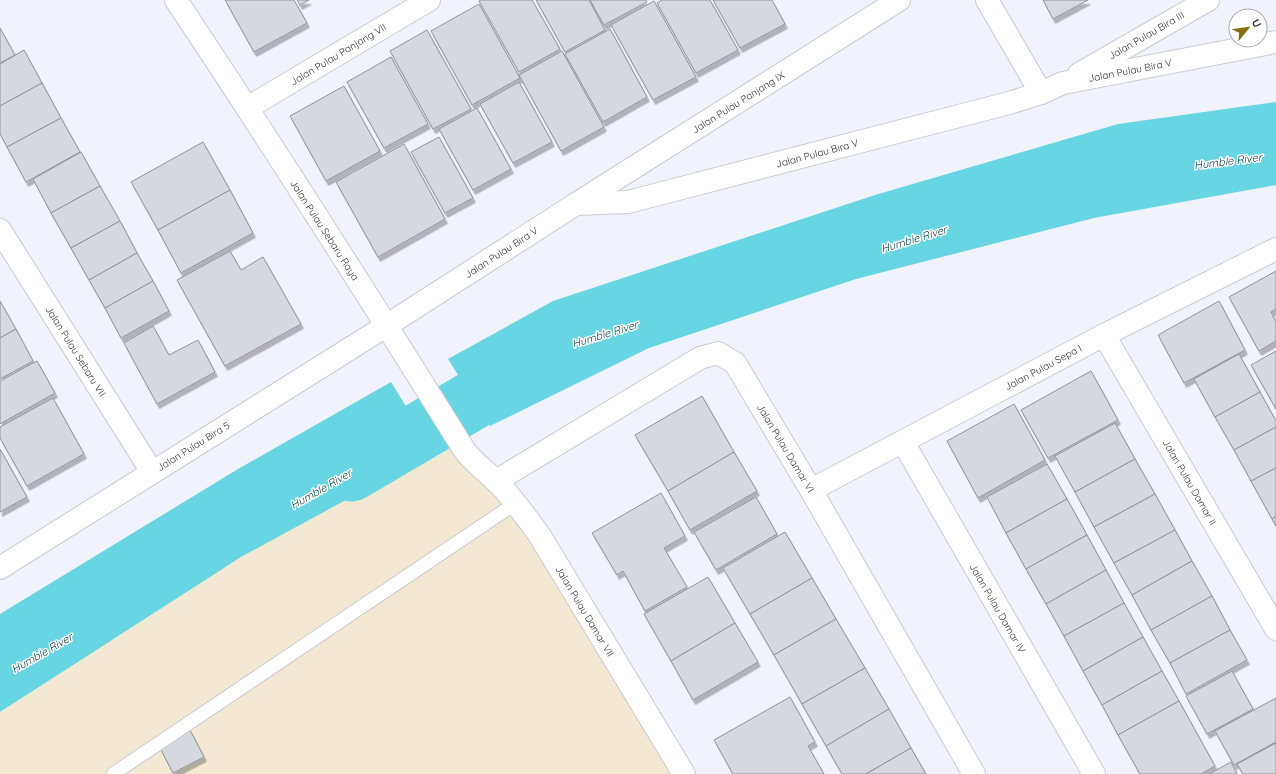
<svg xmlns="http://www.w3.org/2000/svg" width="1276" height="774" font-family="Quicksand,sans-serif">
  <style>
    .commercial { fill: #f3e9d3 }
    .water { fill: #68d6e2 }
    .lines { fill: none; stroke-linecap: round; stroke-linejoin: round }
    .river { stroke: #68d6e2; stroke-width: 59 }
    .building { fill: #d5d8df; stroke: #91939a; filter: url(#shadow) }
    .service-casing { stroke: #c8cbd2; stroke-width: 15 }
    .minor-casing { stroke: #c8cbd2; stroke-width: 24 }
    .service { stroke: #fff; stroke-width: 13 }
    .minor { stroke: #fff; stroke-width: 22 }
    .labels { text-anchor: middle; stroke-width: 3; stroke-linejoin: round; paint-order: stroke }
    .street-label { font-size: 10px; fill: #2f3033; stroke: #fff }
    .water-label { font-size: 11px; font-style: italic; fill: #0e4147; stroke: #fff }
  </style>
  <defs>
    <filter id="shadow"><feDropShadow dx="2.5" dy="4.5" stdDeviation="0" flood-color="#0004"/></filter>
  </defs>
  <rect width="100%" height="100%" fill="#f0f3fb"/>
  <polygon class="commercial" points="444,421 516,503 687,774 0,774 0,686"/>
  <g class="water">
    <polygon points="1276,102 1276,185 1094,218 856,279 649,348 490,426 448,359 553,301 875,195 1118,124"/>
    <polygon points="391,382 434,452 241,557 0,712 0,614 238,469"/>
  </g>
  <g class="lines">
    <polyline class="river" points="351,472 545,358"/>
  </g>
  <g class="building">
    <polygon points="225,0 294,0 307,23 254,52"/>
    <polygon points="297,0 309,0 300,5"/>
    <polygon points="481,0 532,0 560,49 519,72 479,1"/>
    <polygon points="536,0 589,0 605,30 565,52"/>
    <polygon points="590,0 646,0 647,2 604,25"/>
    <polygon points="662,0 710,0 738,50 696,73 657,3"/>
    <polygon points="713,0 772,0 785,24 740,48"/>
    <polygon points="1043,0 1088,0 1053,19"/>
    <polygon points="654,1 696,77 653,100 611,25"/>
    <polygon points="479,4 520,78 472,105 431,31"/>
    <polygon points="0,28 15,55 0,63"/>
    <polygon points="610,29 647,97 603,122 565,54"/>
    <polygon points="427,30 471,109 433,129 390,51"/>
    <polygon points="24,50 42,83 0,106 0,64"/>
    <polygon points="562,51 604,127 561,151 519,75"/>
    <polygon points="391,57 428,124 384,148 347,82"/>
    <polygon points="519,82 552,142 513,163 480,104"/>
    <polygon points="42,83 61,118 7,147 0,134 0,106"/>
    <polygon points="344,86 380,151 326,181 290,116"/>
    <polygon points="477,108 511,169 473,190 439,129"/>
    <polygon points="61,118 80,152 26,182 7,147"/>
    <polygon points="439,137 473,198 445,213 411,152"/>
    <polygon points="203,142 230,190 158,230 131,182"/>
    <polygon points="404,144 445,219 378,257 336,182"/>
    <polygon points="81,152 100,186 51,213 33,179"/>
    <polygon points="100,186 120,221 71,248 51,213"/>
    <polygon points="230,190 253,233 181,273 158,230"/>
    <polygon points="120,221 137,253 89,280 71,248"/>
    <polygon points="230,251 241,270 263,257 301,324 225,366 177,280"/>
    <polygon points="137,253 153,281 105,308 89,280"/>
    <polygon points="1276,271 1276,309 1271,312 1276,322 1276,341 1259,351 1229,297"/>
    <polygon points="153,281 169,311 121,338 105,308"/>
    <polygon points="0,301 16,329 0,338"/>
    <polygon points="1219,301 1245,350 1184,383 1158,335"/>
    <polygon points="153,326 169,355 198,340 215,372 157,404 124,343"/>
    <polygon points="16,329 33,361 0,379 0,338"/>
    <polygon points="1276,351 1276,409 1251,365"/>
    <polygon points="1239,354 1260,392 1215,417 1194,379"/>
    <polygon points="37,361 55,393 0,424 0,381"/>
    <polygon points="1091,371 1118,420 1048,458 1021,410"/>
    <polygon points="1260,392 1276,421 1276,427 1234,450 1215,417"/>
    <polygon points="702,396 734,452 668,491 635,435"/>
    <polygon points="53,398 84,454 27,486 0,438 0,427"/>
    <polygon points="1014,404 1045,460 978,498 947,441"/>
    <polygon points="1115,423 1135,459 1075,492 1055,456"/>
    <polygon points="1276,427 1276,468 1251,481 1234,450"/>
    <polygon points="0,449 27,497 0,512"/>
    <polygon points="734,452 757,491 690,530 668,491"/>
    <polygon points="1135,459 1155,494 1094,527 1075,492"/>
    <polygon points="1047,464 1067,499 1006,533 987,497"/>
    <polygon points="1276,468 1276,516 1272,519 1251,481"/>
    <polygon points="661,493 685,536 664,548 687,587 645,611 623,571 617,575 592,533"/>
    <polygon points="1155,494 1175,530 1114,563 1094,527"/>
    <polygon points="756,497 777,534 716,570 694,532"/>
    <polygon points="1067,499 1087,535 1026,569 1006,533"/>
    <polygon points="1276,516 1276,526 1272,519"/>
    <polygon points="1175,530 1192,561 1132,595 1114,563"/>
    <polygon points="785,532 812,578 750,614 723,568"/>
    <polygon points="1087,535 1106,570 1046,604 1026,569"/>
    <polygon points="1192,561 1212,596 1151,630 1132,595"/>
    <polygon points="1106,570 1124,603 1064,636 1046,604"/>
    <polygon points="708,577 735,623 671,661 644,614"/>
    <polygon points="812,578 836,619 774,655 750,614"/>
    <polygon points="1212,596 1230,630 1170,663 1151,630"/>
    <polygon points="1124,603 1143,637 1083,671 1064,636"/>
    <polygon points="836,619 865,668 802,704 774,655"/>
    <polygon points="735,623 758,662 693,700 671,661"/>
    <polygon points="1230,630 1247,660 1186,694 1170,663"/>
    <polygon points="1143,637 1162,671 1102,705 1083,671"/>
    <polygon points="865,668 889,709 826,746 802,704"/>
    <polygon points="1162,671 1179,701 1118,735 1102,705"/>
    <polygon points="1232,671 1253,709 1207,734 1186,696"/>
    <polygon points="790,697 815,742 808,746 824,774 733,774 714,740"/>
    <polygon points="1276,698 1276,742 1234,765 1215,731"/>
    <polygon points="1179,701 1215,766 1201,774 1140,774 1118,735"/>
    <polygon points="889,709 911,748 866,774 842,774 826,746"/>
    <polygon points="190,730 204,757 173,773 159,746"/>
    <polygon points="1276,743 1276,774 1243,774 1237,764"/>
    <polygon points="911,748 926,774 866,774"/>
    <polygon points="1231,762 1237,774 1209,774"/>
  </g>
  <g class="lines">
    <defs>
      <polyline id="service" points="113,774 516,503"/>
      <g id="minor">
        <path d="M176 0C275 149 371 300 465 451 474 463 486 471 497 482 513 498 526 517 540 536L684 774"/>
        <polyline points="987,0 1041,93"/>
        <polyline points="1079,74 1208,0"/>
        <polyline points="247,108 429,0"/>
        <polyline points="576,204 899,0"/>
        <polyline points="0,230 152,472"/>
        <polyline points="1104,335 1276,629"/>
        <polyline points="903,442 1094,774"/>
        <polyline points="496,481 700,358 718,353 735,363 811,490 974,774"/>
        <polyline points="811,490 1104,335 1276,249"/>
        <polyline points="0,568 386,326 576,204 628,202 1009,103 1041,93 1063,83 1276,42"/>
      </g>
    </defs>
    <use href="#service" class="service-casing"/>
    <use href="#minor" class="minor-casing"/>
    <use href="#service" class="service"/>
    <use href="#minor" class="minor"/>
  </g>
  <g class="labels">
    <g class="street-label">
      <text transform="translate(1146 35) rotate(-30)" y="4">Jalan Pulau Bira III</text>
      <text transform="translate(338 54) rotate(-31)" y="4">Jalan Pulau Panjang VII</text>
      <text transform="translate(1130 70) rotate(-11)" y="4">Jalan Pulau Bira V</text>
      <text transform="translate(738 102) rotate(-32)" y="4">Jalan Pulau Panjang IX</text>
      <text transform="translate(817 153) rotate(-15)" y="4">Jalan Pulau Bira V</text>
      <text transform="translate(325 230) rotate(57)" y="4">Jalan Pulau Sebaru Raya</text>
      <text transform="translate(501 252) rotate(-33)" y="4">Jalan Pulau Bira V</text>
      <text transform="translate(76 351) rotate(58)" y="4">Jalan Pulau Sebaru VII</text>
      <text transform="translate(1043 367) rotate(-28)" y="4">Jalan Pulau Sepa I</text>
      <text transform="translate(193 446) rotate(-32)" y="4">Jalan Pulau Bira 5</text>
      <text transform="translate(786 448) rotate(59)" y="4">Jalan Pulau Damar VI</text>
      <text transform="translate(1190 482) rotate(60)" y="4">Jalan Pulau Damar II</text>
      <text transform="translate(998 608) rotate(60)" y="4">Jalan Pulau Damar IV</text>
      <text transform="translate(585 611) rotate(59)" y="4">Jalan Pulau Damar VII</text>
    </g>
    <g class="water-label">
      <text transform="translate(1228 161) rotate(-7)" y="4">Humble River</text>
      <text transform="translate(914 239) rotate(-17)" y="4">Humble River</text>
      <text transform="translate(605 334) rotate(-17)" y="4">Humble River</text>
      <text transform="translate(321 489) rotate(-30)" y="4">Humble River</text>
      <text transform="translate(42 653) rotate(-30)" y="4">Humble River</text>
    </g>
  </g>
  <g transform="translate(1248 28) rotate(61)"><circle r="19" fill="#ffffff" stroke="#acacad"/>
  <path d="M0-3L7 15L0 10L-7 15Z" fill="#846f0e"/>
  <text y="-6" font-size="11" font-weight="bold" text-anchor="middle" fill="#2f3033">U</text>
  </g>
</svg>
